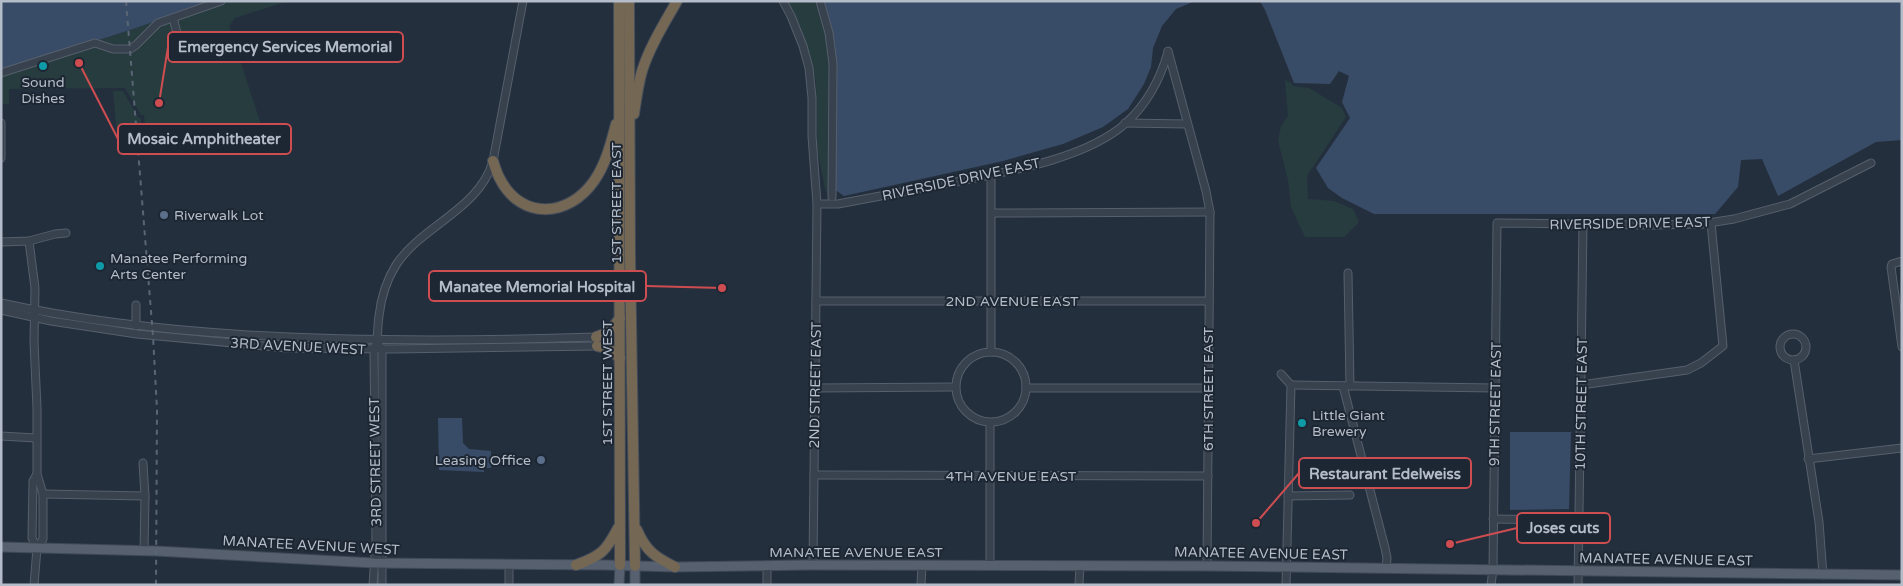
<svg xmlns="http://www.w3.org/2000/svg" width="1903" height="586" font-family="'Varela Round',sans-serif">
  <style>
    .green { fill: #263c3f }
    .water { fill: #394c67 }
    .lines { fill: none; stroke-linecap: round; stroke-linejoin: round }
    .minor-casing { stroke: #565f6c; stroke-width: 9 }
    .major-casing { stroke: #414a57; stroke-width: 11 }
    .highway-casing { stroke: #434c59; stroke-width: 12 }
    .minor { stroke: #38414e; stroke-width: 7 }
    .major { stroke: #56606e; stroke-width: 9 }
    .highway { stroke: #746855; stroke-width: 10 }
    .rail { stroke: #5a6575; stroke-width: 2; stroke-dasharray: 5 5; stroke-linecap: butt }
    .culture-dot { fill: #0f9aa8; stroke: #1d2633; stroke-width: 2 }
    .service-dot { fill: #5c6f8a; stroke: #1d2633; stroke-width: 2 }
    .labels { text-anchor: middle; stroke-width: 4; stroke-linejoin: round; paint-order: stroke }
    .poi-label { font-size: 14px; fill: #b4bcc9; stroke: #1d2633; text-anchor: start }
    .street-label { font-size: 14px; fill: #b4bcc9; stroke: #1d2633 }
    .leader { fill: none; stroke: #ce4d50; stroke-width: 2 }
    .callout-dot { fill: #ce4d50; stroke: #1d2633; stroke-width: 2 }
    .callout { fill: #1d2633; stroke: #ce4d50; stroke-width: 2 }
    .callout-label { font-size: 15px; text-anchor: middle; font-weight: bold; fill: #b4bcc9 }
  </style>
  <rect width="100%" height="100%" fill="#242f3e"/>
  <g class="green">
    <polygon points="214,1 288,1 235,18 229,26 267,143 193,141 171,148 147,150 144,115 141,115 125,88 9,89 9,104 1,104 1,71 130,30"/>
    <polygon points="785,1 822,1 833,44 829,195 825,189 817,148 816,82 806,42 799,26"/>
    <polygon points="1285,80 1290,82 1293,86 1309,88 1342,108 1346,117 1307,176 1308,199 1334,201 1353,209 1359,222 1344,237 1305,237 1291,207 1288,180 1278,141 1281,126 1288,116"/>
    <polygon points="113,91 123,91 138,117 141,119 144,146 118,147"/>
  </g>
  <g class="water">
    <polygon points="1,1 214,1 130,30 1,71"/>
    <polygon points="822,1 1195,1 1176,9 1162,26 1153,48 1151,67 1144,84 1128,109 1103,127 1063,144 1003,161 844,196 834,189 835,80"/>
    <polygon points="1260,1 1902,1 1902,140 1876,142 1778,196 1762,159 1741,160 1738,187 1715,214 1374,214 1342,198 1328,188 1316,168 1350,118 1342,102 1349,76 1339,71 1330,84 1294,83 1265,10"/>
    <polygon points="438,418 462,418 463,443 469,449 491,451 491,468 484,468 484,472 439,470"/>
    <polygon points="1510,432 1571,432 1569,509 1510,510"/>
  </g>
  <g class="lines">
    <defs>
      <g id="minor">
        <polyline points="783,1 791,16 803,46 809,68 812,98 812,136 817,204 813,565"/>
        <polyline points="820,1 829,33 833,64 832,197"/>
        <polyline points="173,18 177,33"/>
        <polyline points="1168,51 1206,191 1210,212 1207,566"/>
        <polyline points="1,73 95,43 113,49 130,49 136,45 158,23 221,1"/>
        <polyline points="1,123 1,158"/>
        <polyline points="1125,123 1187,124"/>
        <polyline points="991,175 991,352"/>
        <path d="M817 204H838C877 197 916 189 955 182 1006 172 1086 159 1126 123 1148 103 1160 80 1168 52"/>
        <polyline points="992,213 1210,212"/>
        <polyline points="29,241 35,288 34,342 37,408 37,474 43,494 43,539 37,548"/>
        <polyline points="1,242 29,241 55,234 66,233"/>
        <polyline points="1902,261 1892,264 1891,267 1902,347"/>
        <polyline points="1348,273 1350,386"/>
        <polyline points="816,301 1209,301"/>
        <path d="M1 303C83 321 165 330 248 335 365 342 480 341 596 337"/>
        <polyline points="1,310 51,321 137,334 287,348 393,349 597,346"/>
        <polyline points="136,326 136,305"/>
        <circle cx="1793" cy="347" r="13"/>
        <polyline points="380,346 382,349 382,585"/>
        <circle cx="991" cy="387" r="35"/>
        <polyline points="1794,360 1819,522 1823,575"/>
        <polyline points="1281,374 1291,385 1286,585"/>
        <polyline points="1291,385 1495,388"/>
        <polyline points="1581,385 1687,370 1701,363 1723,346 1711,223"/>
        <polyline points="1343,386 1385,548 1387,558 1386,568"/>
        <polyline points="815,388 955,387"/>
        <polyline points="1026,388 1208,388"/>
        <polyline points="1,436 36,438"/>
        <polyline points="1808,459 1902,448"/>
        <polyline points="143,463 145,496 144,551"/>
        <polyline points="814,475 1208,476"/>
        <polyline points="43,494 145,496"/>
        <polyline points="1288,496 1350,495"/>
        <polyline points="1493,519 1579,520"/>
        <polyline points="767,565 767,585"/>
        <polyline points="990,565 990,423"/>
        <polyline points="34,585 37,548 32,538 33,481 37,474"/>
        <path d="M373 585 376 542 374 349C379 338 377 328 379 316 381 298 386 281 396 265 422 225 479 210 493 161L523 1"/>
        <polyline points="509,585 509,565"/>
        <polyline points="921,585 922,565"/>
        <polyline points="1079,585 1080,565"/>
        <polyline points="1491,585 1493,569 1497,223 1652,225 1702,224 1734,219 1790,204 1871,163"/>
        <polyline points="1578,585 1583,224"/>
      </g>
      <g id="major">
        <polyline points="1,547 156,551 374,563 604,565 675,567 806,565 1207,566 1902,575"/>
        <polyline points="619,585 620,565"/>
        <polyline points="635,585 635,566"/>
      </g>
      <g id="highway">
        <polyline points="619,1 620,565"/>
        <polyline points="629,1 630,256 635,566"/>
        <path d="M634 114C636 100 638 85 642 71 650 46 664 24 677 1"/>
        <path d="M493 161C495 167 497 174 500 179 522 221 569 217 594 181 606 164 611 143 616 124"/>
        <polyline points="596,337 609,332 620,318"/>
        <polyline points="597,346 609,349 620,358"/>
        <path d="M637 530C646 551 655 557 675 567"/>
        <path d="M576 565C601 556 606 551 618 528"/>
      </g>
    </defs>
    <use href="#minor" class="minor-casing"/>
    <use href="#major" class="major-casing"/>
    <use href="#highway" class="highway-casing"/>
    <use href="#minor" class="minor"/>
    <use href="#major" class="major"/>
    <use href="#highway" class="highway"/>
    <polyline class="rail" points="126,1 153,336 157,410 156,585"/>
  </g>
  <g class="culture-dot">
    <circle cx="43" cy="66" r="5"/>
    <circle cx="100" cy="266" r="5"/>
    <circle cx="1302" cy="423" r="5"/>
  </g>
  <g class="service-dot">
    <circle cx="164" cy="215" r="5"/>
    <circle cx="541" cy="460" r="5"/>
  </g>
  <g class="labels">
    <g class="poi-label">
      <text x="43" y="87" text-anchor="middle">Sound<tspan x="43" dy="16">Dishes</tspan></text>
      <text x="174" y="220">Riverwalk Lot</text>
      <text x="110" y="263">Manatee Performing<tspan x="110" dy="16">Arts Center</tspan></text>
      <text x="1312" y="420">Little Giant<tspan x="1312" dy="16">Brewery</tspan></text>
      <text x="531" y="465" text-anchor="end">Leasing Office</text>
    </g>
    <g class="street-label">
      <text transform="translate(961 179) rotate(-12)" y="5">RIVERSIDE DRIVE EAST</text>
      <text transform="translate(616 203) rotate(-90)" y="5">1ST STREET EAST</text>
      <text transform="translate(1630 223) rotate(-1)" y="5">RIVERSIDE DRIVE EAST</text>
      <text x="1012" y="306">2ND AVENUE EAST</text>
      <text transform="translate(298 346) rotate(3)" y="5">3RD AVENUE WEST</text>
      <text transform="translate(607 383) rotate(-90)" y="5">1ST STREET WEST</text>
      <text transform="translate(815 385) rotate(-89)" y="5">2ND STREET EAST</text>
      <text transform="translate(1208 389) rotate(-90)" y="5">6TH STREET EAST</text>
      <text transform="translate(1495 404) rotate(-89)" y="5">9TH STREET EAST</text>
      <text transform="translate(1581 404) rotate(-89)" y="5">10TH STREET EAST</text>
      <text transform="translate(375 462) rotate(-91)" y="5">3RD STREET WEST</text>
      <text x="1011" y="481">4TH AVENUE EAST</text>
      <text transform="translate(311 545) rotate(3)" y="5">MANATEE AVENUE WEST</text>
      <text x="856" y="557">MANATEE AVENUE EAST</text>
      <text transform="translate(1261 553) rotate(1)" y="5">MANATEE AVENUE EAST</text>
      <text transform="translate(1666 559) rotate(1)" y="5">MANATEE AVENUE EAST</text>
    </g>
  </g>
  <path class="leader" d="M159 103L168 47M79 63L118 139M722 288L646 286M1256 523L1299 473M1450 544L1517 528"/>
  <g class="callout-dot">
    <circle cx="159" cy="103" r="5"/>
    <circle cx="79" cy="63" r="5"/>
    <circle cx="722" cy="288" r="5"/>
    <circle cx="1256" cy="523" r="5"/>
    <circle cx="1450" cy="544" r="5"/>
  </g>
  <g class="callout">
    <rect x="168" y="32" width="235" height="30" rx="5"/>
    <rect x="118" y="124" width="173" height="30" rx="5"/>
    <rect x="429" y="271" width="217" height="30" rx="5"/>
    <rect x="1299" y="458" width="172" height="30" rx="5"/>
    <rect x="1517" y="513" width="93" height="30" rx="5"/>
  </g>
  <g class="callout-label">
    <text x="285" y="52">Emergency Services Memorial</text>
    <text x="204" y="144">Mosaic Amphitheater</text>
    <text x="537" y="292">Manatee Memorial Hospital</text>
    <text x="1385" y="479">Restaurant Edelweiss</text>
    <text x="1563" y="533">Joses cuts</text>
  </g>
  <rect width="1903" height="586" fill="none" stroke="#b4bcc9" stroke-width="5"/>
</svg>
